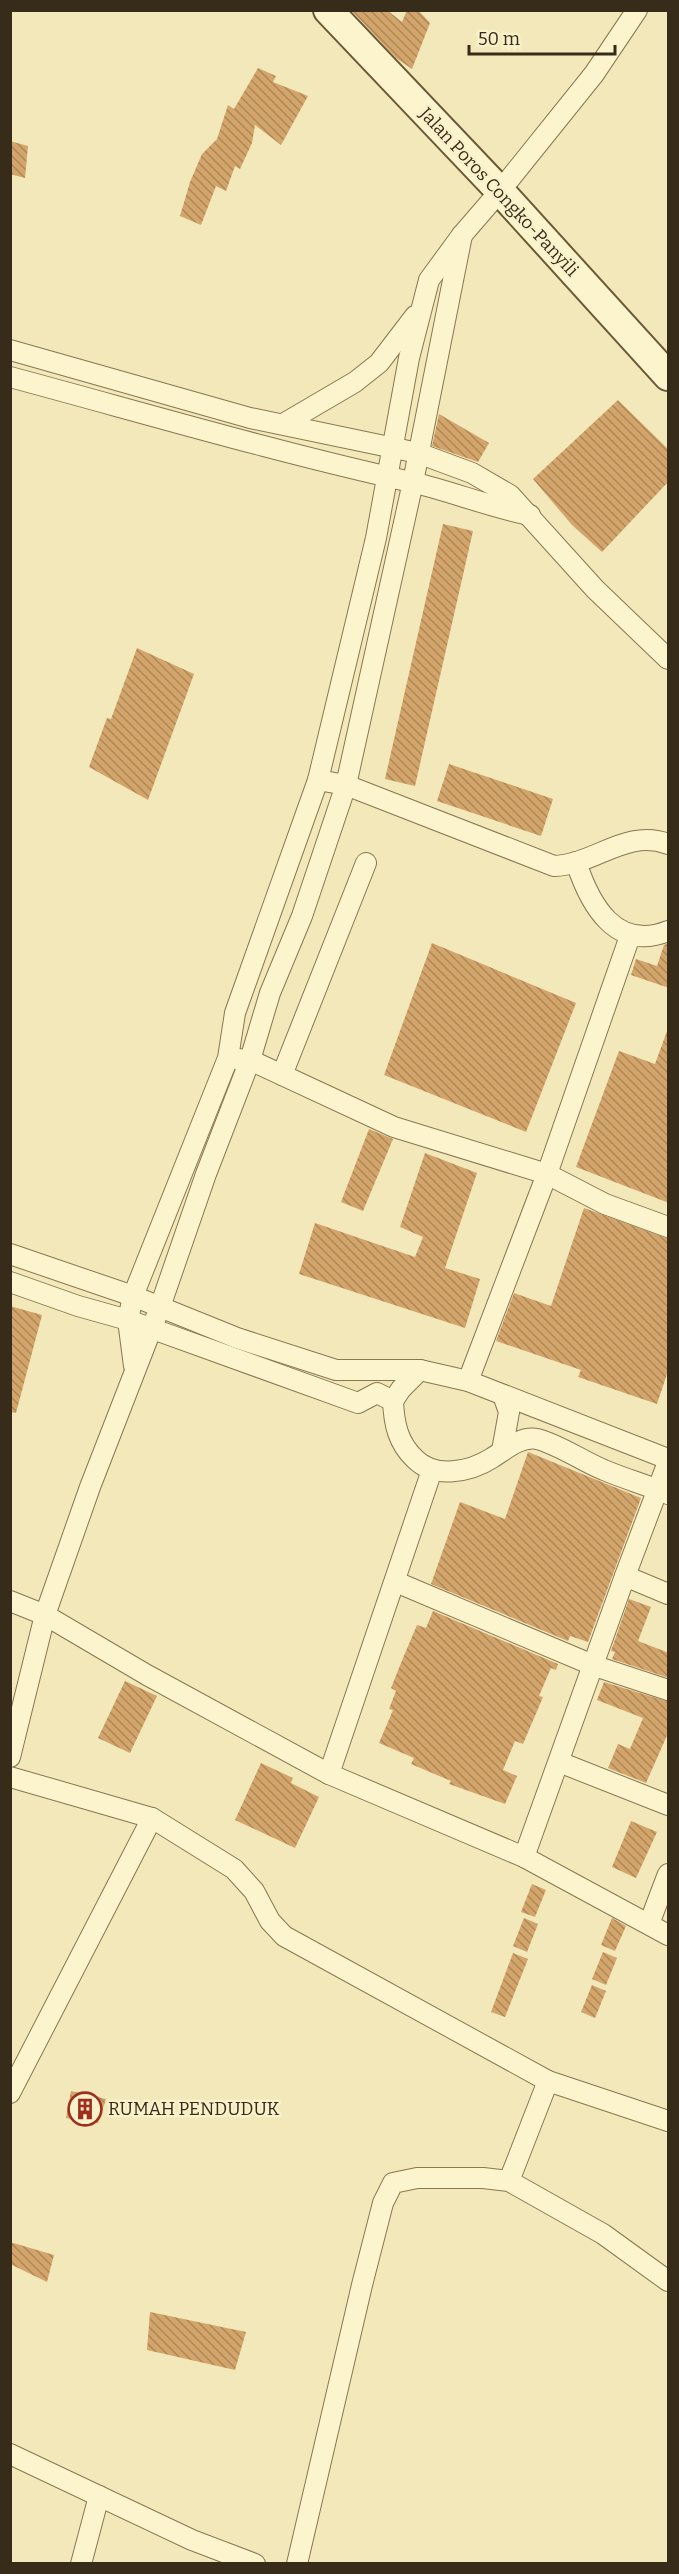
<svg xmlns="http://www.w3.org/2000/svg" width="679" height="2574" font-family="Bitter,serif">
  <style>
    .building { fill: url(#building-back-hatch) }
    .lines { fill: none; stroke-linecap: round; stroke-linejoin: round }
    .street-casing { stroke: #897752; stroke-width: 22 }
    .secondary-casing { stroke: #6b5836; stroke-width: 32 }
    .street { stroke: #fcf4cd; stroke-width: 20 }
    .secondary { stroke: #fcf4cd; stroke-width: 28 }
    .labels { text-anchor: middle; stroke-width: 5; stroke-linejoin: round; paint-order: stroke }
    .street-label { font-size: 18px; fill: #372b19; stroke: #f8f1c9 }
    .poi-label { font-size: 18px; fill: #372b19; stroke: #f8f1c9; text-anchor: start }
  </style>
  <defs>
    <pattern id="building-back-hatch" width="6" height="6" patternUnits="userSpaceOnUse" patternTransform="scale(1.5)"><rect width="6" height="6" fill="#d4a56b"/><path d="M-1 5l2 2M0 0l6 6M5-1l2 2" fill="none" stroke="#ad8757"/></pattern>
  </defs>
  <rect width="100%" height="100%" fill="#f2e8b9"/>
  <g class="building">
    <polygon points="351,10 387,10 402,22 407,10 418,10 430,23 412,69 396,58"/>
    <polygon points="258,68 276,76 273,82 308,96 281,145 255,125 252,143 240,169 235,166 226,191 216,186 201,225 180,216 190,182 202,154 217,139 228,105 234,109"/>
    <polygon points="10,141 28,146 25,178 10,174"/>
    <polygon points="618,400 669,450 669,481 602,552 572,525 533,479"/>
    <polygon points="439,414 489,443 478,462 432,446"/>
    <polygon points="443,524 473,531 415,786 385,779"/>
    <polygon points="137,648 194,674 148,800 89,767 107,718 111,719"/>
    <polygon points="449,764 553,799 541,836 437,801"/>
    <polygon points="432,943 576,1003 526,1132 384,1075"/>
    <polygon points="669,943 669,988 631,975 636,959 657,966 664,945"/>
    <polygon points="667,1031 669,1032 669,1203 576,1167 619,1051 655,1064"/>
    <polygon points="369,1129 393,1139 363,1211 341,1202"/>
    <polygon points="425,1153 477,1173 445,1268 480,1279 465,1328 299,1274 315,1223 415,1257 423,1237 400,1227"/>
    <polygon points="584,1208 669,1239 669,1368 657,1404 578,1377 581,1370 496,1341 514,1293 551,1306"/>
    <polygon points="10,1306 42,1315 16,1413 10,1412"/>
    <polygon points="528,1452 641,1498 588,1642 570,1636 568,1641 431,1584 460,1502 505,1519"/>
    <polygon points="629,1599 651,1607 638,1641 669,1653 669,1678 612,1659 615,1652 611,1651"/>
    <polygon points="433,1611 558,1664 556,1670 551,1668 539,1696 543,1697 523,1744 515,1741 503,1770 517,1776 505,1804 449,1784 451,1781 411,1764 414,1758 379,1743 393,1710 389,1709 396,1691 391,1688 403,1658 417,1625 426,1628"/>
    <polygon points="125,1681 157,1696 130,1753 98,1738"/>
    <polygon points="604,1682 669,1702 669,1731 646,1783 608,1768 618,1744 630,1749 643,1718 597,1700"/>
    <polygon points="261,1763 293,1778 291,1783 319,1797 295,1848 235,1820"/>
    <polygon points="631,1821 657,1832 636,1878 612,1867"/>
    <polygon points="532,1884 546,1890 535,1917 521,1912"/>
    <polygon points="524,1918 538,1924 527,1952 513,1946"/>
    <polygon points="612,1918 626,1926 615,1951 601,1945"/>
    <polygon points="603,1952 617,1958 606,1985 592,1979"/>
    <polygon points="513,1953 528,1959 505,2017 491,2012"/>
    <polygon points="592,1985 606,1991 595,2018 581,2012"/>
    <polygon points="71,2091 106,2099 98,2123 66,2118"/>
    <polygon points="10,2242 54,2255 47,2282 10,2264"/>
    <polygon points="150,2312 246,2332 235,2370 147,2350"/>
  </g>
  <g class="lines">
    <defs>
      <g id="street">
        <polyline points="462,235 413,482 346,785 302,916 270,993 250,1060 206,1174 160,1307 90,1487 45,1615 147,1675 329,1774 524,1857 668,1935"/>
        <polyline points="10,350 250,418 418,453 472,473 510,495 595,589 668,659"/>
        <path d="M10 377C144 413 276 452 411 482 451 491 489 507 530 515"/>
        <polyline points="285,423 355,382 379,363 415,316"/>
        <path d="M318 780 346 785 554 866C594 865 627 828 668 844"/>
        <path d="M576 862C590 905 616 952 668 931"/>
        <polyline points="236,1059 250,1060 394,1127 547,1174 605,1204 668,1227"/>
        <polyline points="282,1075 366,863"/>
        <polyline points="10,1254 133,1296 237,1338 336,1370 420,1370 468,1381 668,1459"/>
        <path d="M10 1282 78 1306 128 1320 358 1403 377 1393 393 1401C394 1424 398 1443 415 1459 435 1479 470 1472 492 1458 505 1450 520 1436 537 1439 558 1444 584 1462 604 1470 625 1479 647 1485 668 1494"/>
        <polyline points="134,1366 128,1320 133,1296 228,1058 235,1013 318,780 376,538 409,358 429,280 462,235 500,191 594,74 637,10"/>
        <polyline points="468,1381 547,1174 630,936"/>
        <polyline points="393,1401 401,1389 420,1370"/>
        <polyline points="502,1451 509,1412 503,1395"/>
        <polyline points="625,1576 668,1594"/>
        <polyline points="396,1582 595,1666 668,1690"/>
        <polyline points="10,1601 45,1615 10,1757"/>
        <polyline points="559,1762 668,1805"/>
        <polyline points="329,1774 432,1470"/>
        <polyline points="10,1777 152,1818 234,1869 254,1891 270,1921 284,1936 548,2081 668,2121"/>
        <polyline points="524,1857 625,1576 668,1462"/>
        <polyline points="649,1924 668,1874"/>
        <polyline points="10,2093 152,1818"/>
        <polyline points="509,2181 548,2081"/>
        <polyline points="10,2454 192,2540 255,2564"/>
        <polyline points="81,2564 99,2496"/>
        <polyline points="297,2564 362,2285 383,2203 393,2183 417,2178 483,2178 509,2181 603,2234 668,2281"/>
      </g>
      <polyline id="secondary" points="328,10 500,191 668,376"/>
    </defs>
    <use href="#street" class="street-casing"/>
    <use href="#secondary" class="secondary-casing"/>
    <use href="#street" class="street"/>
    <use href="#secondary" class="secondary"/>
  </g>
  <defs>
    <symbol id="building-ring" viewBox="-11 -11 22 22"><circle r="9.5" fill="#f8f1c9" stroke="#9e2e1d" stroke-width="1.5"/><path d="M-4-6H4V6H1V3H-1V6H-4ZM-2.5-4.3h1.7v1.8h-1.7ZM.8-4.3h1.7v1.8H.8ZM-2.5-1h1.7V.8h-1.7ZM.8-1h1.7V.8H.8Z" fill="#9e2e1d"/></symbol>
  </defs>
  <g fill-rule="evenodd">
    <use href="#building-ring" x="66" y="2090" width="38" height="38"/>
  </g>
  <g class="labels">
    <g class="street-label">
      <text transform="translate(499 192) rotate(47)" y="6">Jalan Poros Congko-Panyili</text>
    </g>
    <g class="poi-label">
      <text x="108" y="2115">RUMAH PENDUDUK</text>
    </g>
  </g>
  <rect width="679" height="2574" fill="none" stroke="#372b19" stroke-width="24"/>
  <path d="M469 45v9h146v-9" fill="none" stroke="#372b19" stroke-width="3"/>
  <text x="478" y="45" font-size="18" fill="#372b19" stroke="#f8f1c9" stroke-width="4.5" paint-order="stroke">50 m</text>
</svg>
